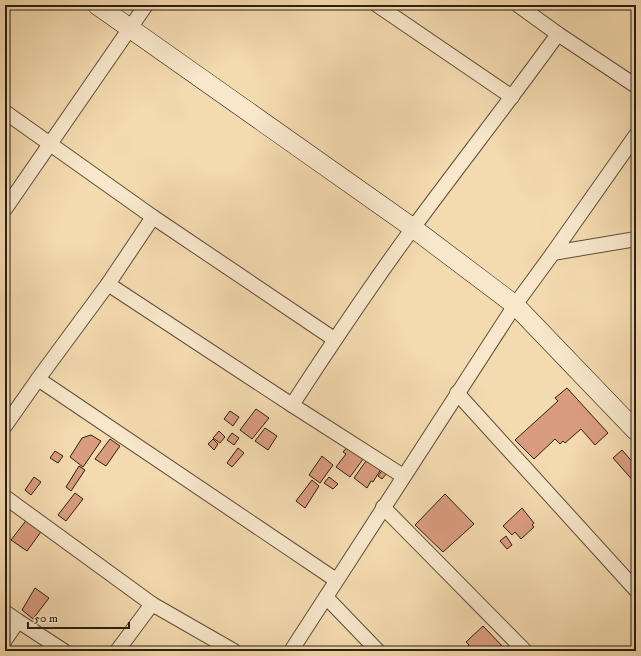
<svg xmlns="http://www.w3.org/2000/svg" width="641" height="656" font-family="'IM FELL DW Pica',serif">
  <style>
    .building { fill: #da9c7f; stroke: #2b1f10 }
    .lines { fill: none; stroke-linecap: round; stroke-linejoin: round }
    .street-casing { stroke: #5d4e38; stroke-width: 16 }
    .secondary-casing { stroke: #2b1f10; stroke-width: 20 }
    .street { stroke: #f8e7cb; stroke-width: 14 }
    .secondary { stroke: #f8e7cb; stroke-width: 19 }
  </style>
  <rect width="100%" height="100%" fill="#f4daaf"/>
  <filter id="stains"><feTurbulence type="fractalNoise" baseFrequency=".005" numOctaves="4"/><feColorMatrix values="0 0 0 0 .2 0 0 0 0 .09 0 0 0 0 .02 0 0 0 .5 -.17"/></filter>
  <radialGradient id="worn" r=".72"><stop offset=".6" stop-color="#630" stop-opacity="0"/><stop offset="1" stop-color="#630" stop-opacity=".3"/></radialGradient>
  <g class="building">
    <polygon points="567,388 608,433 595,445 581,429 565,443 563,441 560,444 555,439 534,459 515,440 558,401 555,398"/>
    <polygon points="256,409 269,418 252,439 240,430"/>
    <polygon points="230,411 239,417 233,426 224,419"/>
    <polygon points="265,428 277,436 268,450 255,441"/>
    <polygon points="219,431 225,437 220,443 213,438"/>
    <polygon points="232,433 239,438 234,445 227,440"/>
    <polygon points="91,435 101,441 83,467 70,457 82,438"/>
    <polygon points="110,439 120,446 106,466 95,459"/>
    <polygon points="213,439 218,444 214,450 208,444"/>
    <polygon points="350,444 366,455 350,477 336,467 346,454 343,452"/>
    <polygon points="238,448 244,453 232,467 227,463"/>
    <polygon points="622,450 636,466 636,484 613,458"/>
    <polygon points="55,451 63,456 58,463 50,458"/>
    <polygon points="322,456 333,465 320,483 309,475"/>
    <polygon points="368,458 381,469 373,482 371,481 367,488 354,478"/>
    <polygon points="79,466 85,470 71,491 66,487"/>
    <polygon points="383,469 387,473 382,479 378,476"/>
    <polygon points="34,477 41,482 31,495 25,490"/>
    <polygon points="329,477 338,484 333,489 324,483"/>
    <polygon points="312,480 319,486 305,508 296,501"/>
    <polygon points="75,493 83,499 66,521 58,515"/>
    <polygon points="445,494 474,524 443,552 415,525"/>
    <polygon points="522,508 534,523 532,525 534,527 521,539 515,532 512,535 503,526"/>
    <polygon points="28,518 43,529 27,551 11,540"/>
    <polygon points="506,536 512,545 507,549 500,541"/>
    <polygon points="35,588 49,598 33,619 22,610"/>
    <polygon points="483,626 507,651 457,651 460,648 464,651 469,645 466,642"/>
  </g>
  <g class="lines">
    <defs>
      <g id="street">
        <polyline points="377,5 512,97"/>
        <polyline points="518,5 558,34 636,86"/>
        <polyline points="5,112 153,217 334,339"/>
        <polyline points="5,209 146,5"/>
        <polyline points="553,253 636,239"/>
        <polyline points="108,284 292,405 403,476"/>
        <polyline points="38,379 336,580"/>
        <polyline points="457,393 636,590"/>
        <path d="M292 405C331 345 371 285 413 228 461 163 511 99 558 34"/>
        <polyline points="5,426 38,379 108,284 153,217"/>
        <polyline points="5,497 152,604 234,651"/>
        <polyline points="383,507 525,651"/>
        <polyline points="326,597 378,651"/>
        <polyline points="5,612 18,621 64,651"/>
        <polyline points="5,640 18,621"/>
        <polyline points="117,651 152,604"/>
        <polyline points="291,651 515,305 553,253 636,135"/>
      </g>
      <polyline id="secondary" points="97,5 413,228 515,305 636,431"/>
    </defs>
    <use href="#street" class="street-casing"/>
    <use href="#secondary" class="secondary-casing"/>
    <use href="#street" class="street"/>
    <use href="#secondary" class="secondary"/>
  </g>
  <rect width="641" height="656" fill="none" stroke="#f4daaf" stroke-width="20"/>
  <rect x="6" y="6" width="629" height="644" fill="none" stroke="#2b1f10" stroke-width="2"/>
  <rect x="10" y="10" width="621" height="636" fill="none" stroke="#2b1f10"/>
  <path d="M28 622v6h101v-6" fill="none" stroke="#2b1f10" stroke-width="2"/>
  <text x="34" y="622" font-size="12" fill="#2b1f10" stroke="#f8e7cb" stroke-width="3" paint-order="stroke">50 m</text>
  <rect width="100%" height="100%" filter="url(#stains)"/>
  <rect width="100%" height="100%" fill="url(#worn)"/>
</svg>
